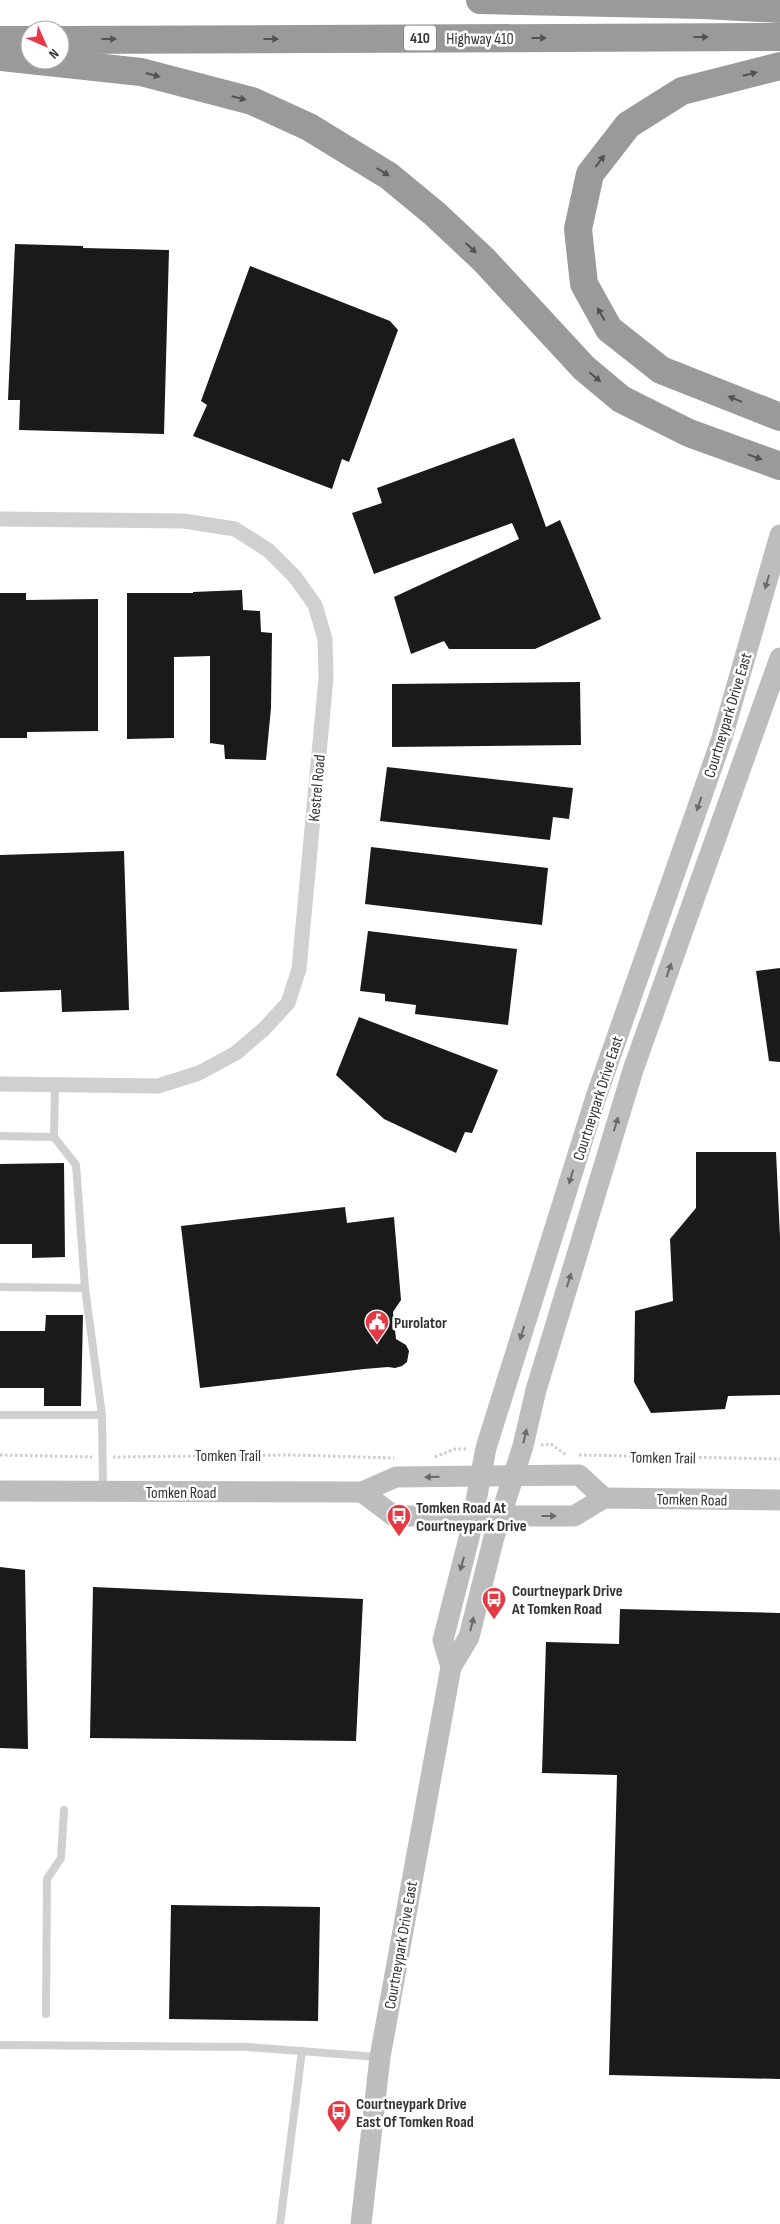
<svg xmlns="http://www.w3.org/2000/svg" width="780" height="2224" font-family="'Sofia Sans Condensed',sans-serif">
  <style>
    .building { fill: #1a1a1a }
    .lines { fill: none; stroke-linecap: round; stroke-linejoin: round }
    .path { stroke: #cdcdcd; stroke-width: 3; stroke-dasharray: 2.5 2.5; stroke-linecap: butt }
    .lane { stroke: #d0d0d0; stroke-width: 8 }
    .street { stroke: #d0d0d0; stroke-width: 15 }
    .secondary { stroke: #bdbdbd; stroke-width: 21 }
    .highway { stroke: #9a9a9a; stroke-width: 28 }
    .oneway { fill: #525252 }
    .oneway2 { fill: #6a6a6a }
    .labels { text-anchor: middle; stroke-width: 5; stroke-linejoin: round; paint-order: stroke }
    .shield { fill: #fff; stroke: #707070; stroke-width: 1 }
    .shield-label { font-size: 15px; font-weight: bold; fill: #333 }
    .street-label { font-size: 16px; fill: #333; stroke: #fff }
    .poi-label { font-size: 16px; font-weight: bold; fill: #333; stroke: #fff; text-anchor: start }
  </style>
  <rect width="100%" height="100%" fill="#fff"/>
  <g class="building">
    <polygon points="15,244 83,246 83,248 169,250 164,434 19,430 20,400 8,400"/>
    <polygon points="250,266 390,321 398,330 349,462 342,459 332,489 193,436 207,405 201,401"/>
    <polygon points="514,438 546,527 560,520 601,619 535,649 449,649 444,641 411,654 394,597 519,539 512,523 374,574 352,513 382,503 377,488"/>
    <polygon points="242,590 243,610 260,611 261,632 272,633 271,708 266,760 225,759 224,745 210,743 210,656 174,657 174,738 127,739 127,593 193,593 193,592"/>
    <polygon points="0,593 26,593 26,600 98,599 98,731 27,732 27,738 0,738"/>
    <polygon points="580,682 581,745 392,747 392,684"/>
    <polygon points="387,767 573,788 569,819 553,817 550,840 380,821"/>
    <polygon points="371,847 548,868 542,925 365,904"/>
    <polygon points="124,851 129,1010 62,1012 61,990 0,992 0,855"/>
    <polygon points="368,931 517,949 508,1025 415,1014 416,1005 385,1001 385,994 360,991"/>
    <polygon points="780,968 780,1062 769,1061 756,971"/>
    <polygon points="359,1017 498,1070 472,1133 465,1132 456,1153 384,1119 336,1075"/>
    <polygon points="696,1152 776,1152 780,1237 780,1395 728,1396 725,1409 651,1413 634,1382 635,1311 673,1301 670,1239 696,1208"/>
    <polygon points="64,1163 65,1257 32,1258 32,1244 0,1244 0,1164"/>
    <polygon points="345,1207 347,1223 394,1217 401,1300 393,1312 396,1339 406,1345 409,1351 407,1362 402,1366 395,1368 388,1367 364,1369 200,1388 181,1226"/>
    <polygon points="46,1315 83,1315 81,1406 44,1406 44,1388 0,1388 0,1331 45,1331"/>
    <polygon points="0,1567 25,1570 28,1749 0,1748"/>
    <polygon points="93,1587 363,1599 356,1741 90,1738"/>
    <polygon points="620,1609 780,1613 780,2079 609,2075 617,1775 542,1773 546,1642 619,1644"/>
    <polygon points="171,1905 320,1907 318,2021 169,2019"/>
  </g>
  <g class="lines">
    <g class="path">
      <polyline points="541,1445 551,1444 566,1455"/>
      <polyline points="0,1455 92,1457"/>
      <polyline points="579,1455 780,1459"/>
      <polyline points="113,1457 291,1455 394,1458"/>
      <polyline points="435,1457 455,1449 467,1449"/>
    </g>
    <g class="lane">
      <polyline points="55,1084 54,1137 76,1165 85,1288 102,1415 103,1489"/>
      <polyline points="0,1136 54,1137"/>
      <polyline points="0,1287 85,1288"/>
      <polyline points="0,1415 102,1415"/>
      <polyline points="46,2014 47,1879 61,1858 64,1810"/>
      <polyline points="0,2045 248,2047 378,2057"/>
      <polyline points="280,2224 302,2051"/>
    </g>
    <polyline class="street" points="0,519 184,521 235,529 268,550 295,577 315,605 325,639 326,678 299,969 288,1003 264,1029 236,1053 199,1073 158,1086 0,1084"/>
    <g class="secondary">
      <polyline points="0,1491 362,1492 396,1477 579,1475 604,1498"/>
      <polyline points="362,1492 394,1516 574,1516 604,1498 780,1500"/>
      <polyline points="451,1667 443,1640 469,1538 486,1448 596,1097 721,741 780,535"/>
      <polyline points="361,2224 380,2057 451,1667 469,1637 494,1537 523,1446 536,1390 633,1070 780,658"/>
    </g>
    <g class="highway">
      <polyline points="480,0 703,5 780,9"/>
      <polyline points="0,40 30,40"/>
      <polyline points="60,40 780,37"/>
      <polyline points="0,57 141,72 252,101 309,127 389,176 435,214 484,260 584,368 621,399 689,433 780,466"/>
      <polyline points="780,66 682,91 628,125 590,174 578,229 584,284 609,329 661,370 780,417"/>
    </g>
  </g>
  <defs><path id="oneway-solid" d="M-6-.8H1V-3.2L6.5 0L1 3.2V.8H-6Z" transform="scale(1.25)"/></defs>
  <g class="oneway">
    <use href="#oneway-solid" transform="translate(701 37)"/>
    <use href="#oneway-solid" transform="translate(539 38)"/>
    <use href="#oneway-solid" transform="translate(109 39)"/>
    <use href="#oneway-solid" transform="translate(271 39)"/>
    <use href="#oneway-solid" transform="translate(750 74) rotate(-14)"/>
    <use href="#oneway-solid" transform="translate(153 75) rotate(15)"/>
    <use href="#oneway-solid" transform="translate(239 98) rotate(14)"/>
    <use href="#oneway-solid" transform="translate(600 161) rotate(-53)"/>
    <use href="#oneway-solid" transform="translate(383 172) rotate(32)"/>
    <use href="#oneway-solid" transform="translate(471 248) rotate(43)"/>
    <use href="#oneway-solid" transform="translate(601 314) rotate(-119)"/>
    <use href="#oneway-solid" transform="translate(595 377) rotate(40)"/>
    <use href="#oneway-solid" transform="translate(735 399) rotate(-158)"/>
    <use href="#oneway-solid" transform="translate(755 457) rotate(20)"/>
  </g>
  <g class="oneway2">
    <use href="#oneway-solid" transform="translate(767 582) rotate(106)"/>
    <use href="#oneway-solid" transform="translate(699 804) rotate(109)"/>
    <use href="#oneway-solid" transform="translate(669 970) rotate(-70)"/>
    <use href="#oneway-solid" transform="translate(616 1124) rotate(-73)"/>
    <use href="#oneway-solid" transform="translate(571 1177) rotate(107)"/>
    <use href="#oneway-solid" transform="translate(569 1280) rotate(-73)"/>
    <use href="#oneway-solid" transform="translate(522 1333) rotate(107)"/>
    <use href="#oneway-solid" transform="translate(525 1436) rotate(-77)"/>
    <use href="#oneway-solid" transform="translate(432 1477) rotate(179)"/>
    <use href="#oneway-solid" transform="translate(549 1516)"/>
    <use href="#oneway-solid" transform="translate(462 1564) rotate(105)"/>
    <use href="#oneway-solid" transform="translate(472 1624) rotate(-76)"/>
  </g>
  <defs>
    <symbol id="civic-pin" viewBox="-11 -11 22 30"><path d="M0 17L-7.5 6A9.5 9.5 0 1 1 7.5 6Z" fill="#e63946" stroke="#fff"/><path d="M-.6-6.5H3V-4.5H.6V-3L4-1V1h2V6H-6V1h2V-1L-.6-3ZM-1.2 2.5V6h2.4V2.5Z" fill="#fff"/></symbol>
    <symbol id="bus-pin" viewBox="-11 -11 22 30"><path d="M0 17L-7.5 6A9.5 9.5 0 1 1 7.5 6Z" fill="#e63946" stroke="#fff"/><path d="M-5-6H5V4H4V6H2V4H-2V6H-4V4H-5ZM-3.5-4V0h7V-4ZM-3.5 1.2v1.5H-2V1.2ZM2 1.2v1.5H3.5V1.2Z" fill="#fff"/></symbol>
  </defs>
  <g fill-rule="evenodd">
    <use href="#civic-pin" x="363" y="1308" width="28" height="38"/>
    <use href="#bus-pin" x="385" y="1502" width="28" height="38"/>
    <use href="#bus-pin" x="480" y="1585" width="28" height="38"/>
    <use href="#bus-pin" x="325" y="2098" width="28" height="38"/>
  </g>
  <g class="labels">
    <rect class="shield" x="404" y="25.5" width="32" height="25" rx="4"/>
    <g class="shield-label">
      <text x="420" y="43">410</text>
    </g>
    <g class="street-label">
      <text x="480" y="44">Highway 410</text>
      <text transform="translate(727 715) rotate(-73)" y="6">Courtneypark Drive East</text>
      <text transform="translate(316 788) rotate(-85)" y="6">Kestrel Road</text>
      <text transform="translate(597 1098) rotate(-72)" y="6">Courtneypark Drive East</text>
      <text x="228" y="1461">Tomken Trail</text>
      <text transform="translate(663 1457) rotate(1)" y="6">Tomken Trail</text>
      <text x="181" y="1498">Tomken Road</text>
      <text transform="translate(692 1499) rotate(1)" y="6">Tomken Road</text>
      <text transform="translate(400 1945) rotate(-80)" y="6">Courtneypark Drive East</text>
    </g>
    <g class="poi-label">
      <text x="394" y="1328">Purolator</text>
      <text x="416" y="1513">Tomken Road At<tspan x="416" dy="18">Courtneypark Drive</tspan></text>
      <text x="512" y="1596">Courtneypark Drive<tspan x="512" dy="18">At Tomken Road</tspan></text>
      <text x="356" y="2109">Courtneypark Drive<tspan x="356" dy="18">East Of Tomken Road</tspan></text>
    </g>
  </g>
  <g transform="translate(45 45) rotate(135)"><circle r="24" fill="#ffffff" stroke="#adadad"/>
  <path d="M0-4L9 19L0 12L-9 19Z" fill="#e63946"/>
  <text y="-8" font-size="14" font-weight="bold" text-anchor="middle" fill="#333333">N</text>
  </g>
</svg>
